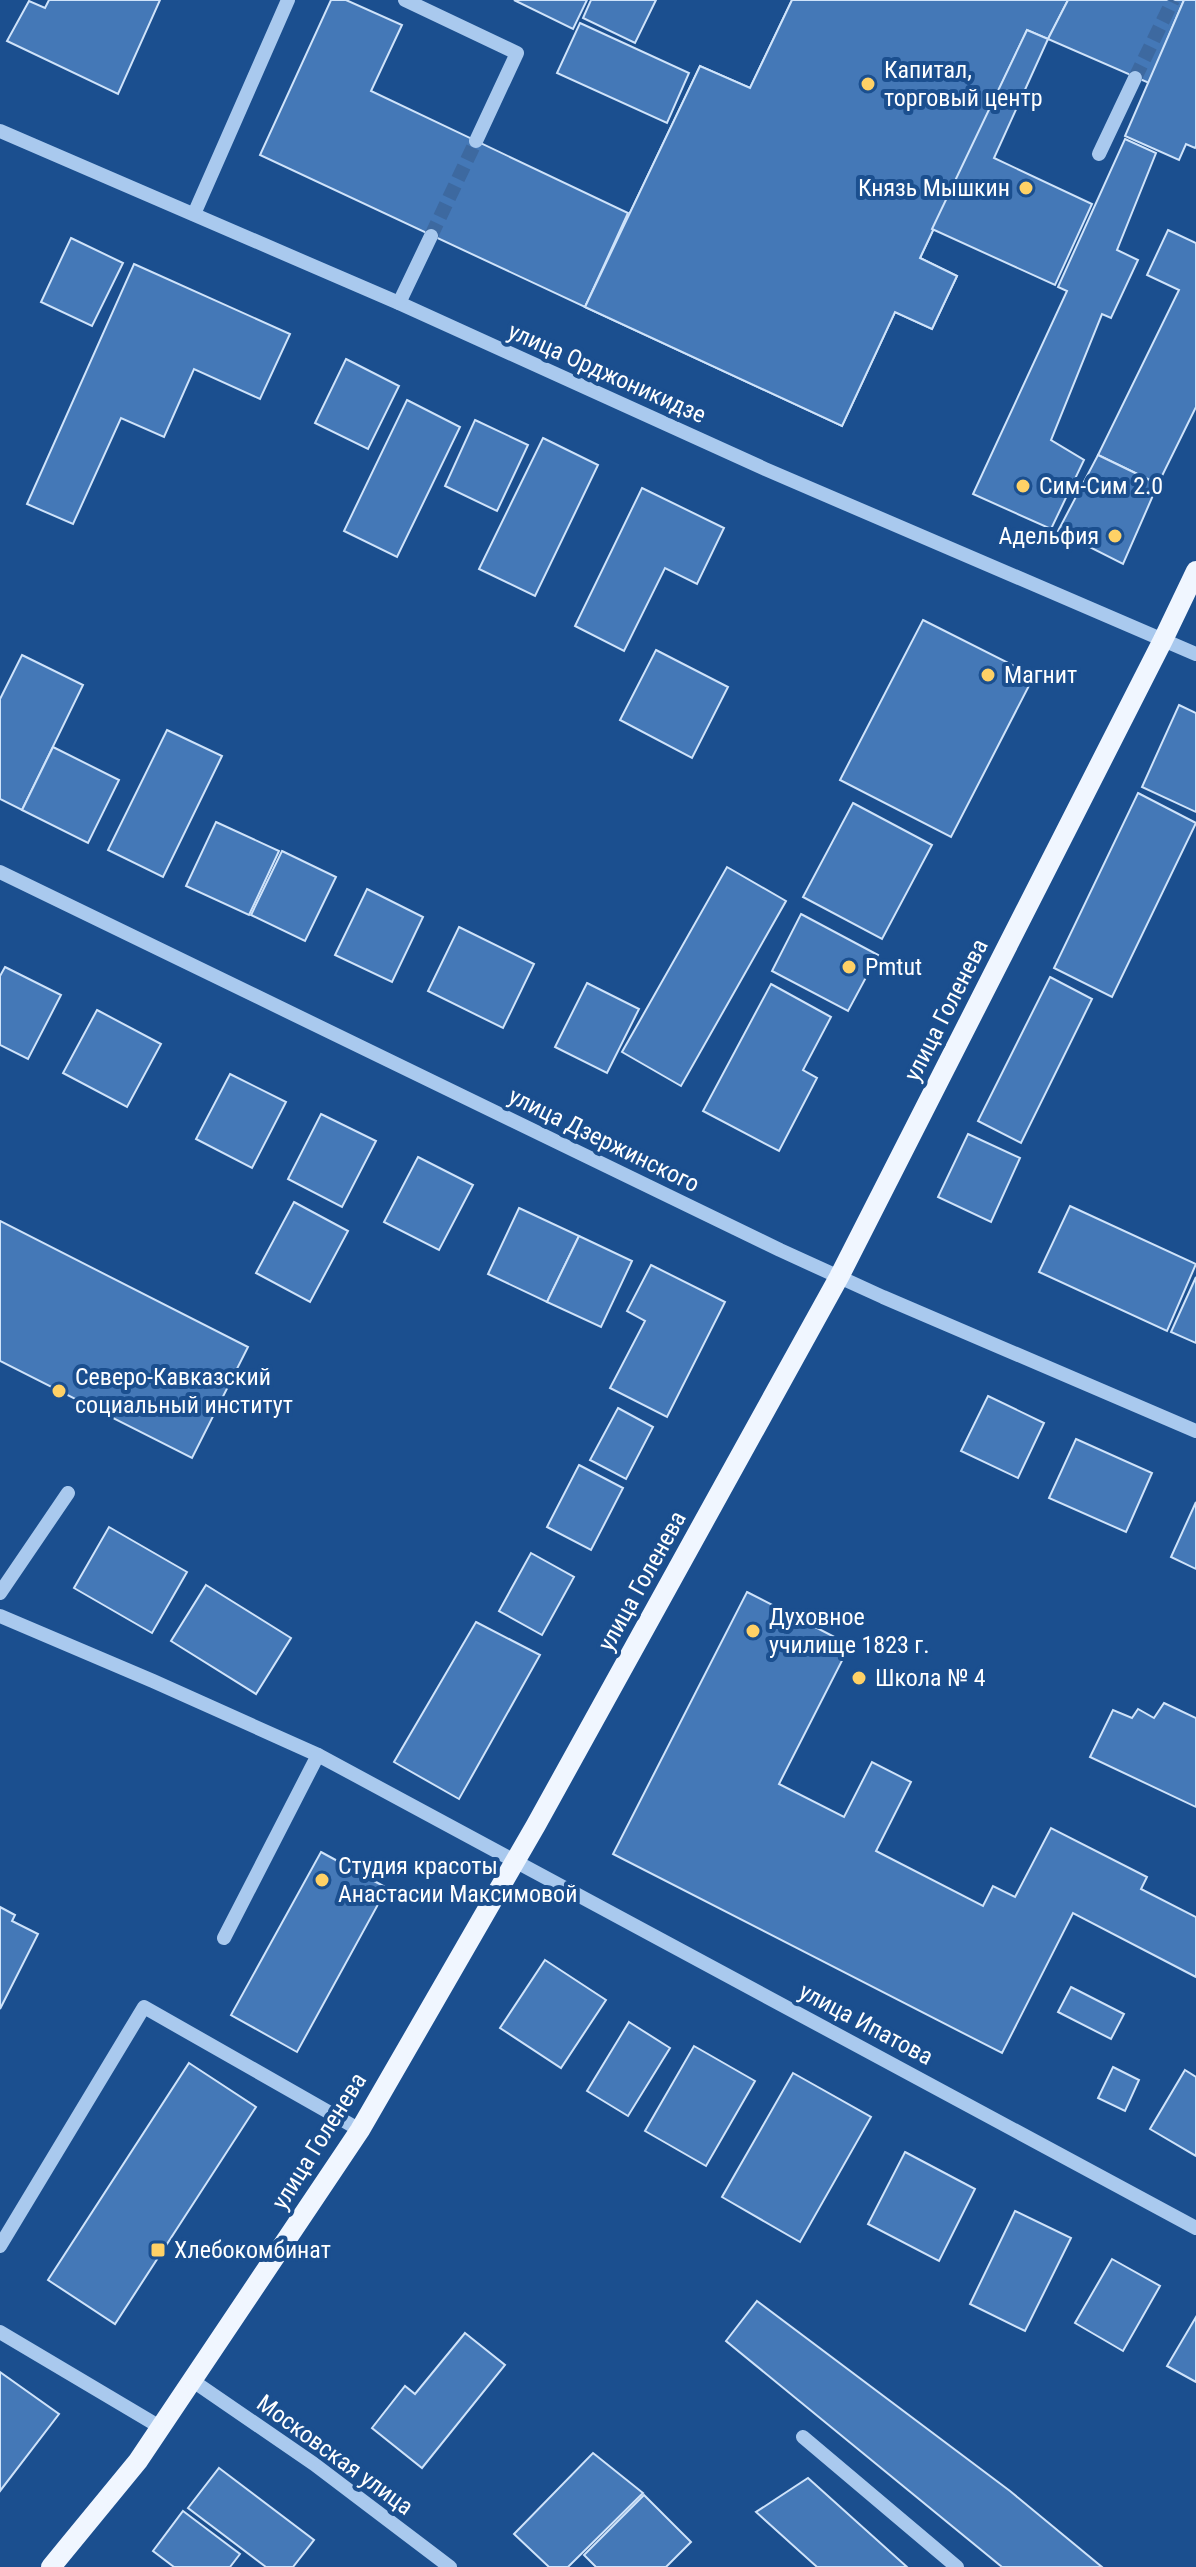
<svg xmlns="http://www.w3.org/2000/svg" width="1196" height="2567" font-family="'Roboto Condensed',sans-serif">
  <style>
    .building { fill: #4478b7; stroke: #cfe3fa; stroke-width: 2 }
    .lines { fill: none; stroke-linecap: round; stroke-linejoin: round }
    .minor-tunnel { stroke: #3d69a0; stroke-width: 14; stroke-dasharray: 14 7; stroke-linecap: butt }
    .minor { stroke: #a9c9ee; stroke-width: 14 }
    .major { stroke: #f0f6ff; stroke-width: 20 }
    .poi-dot { fill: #ffd166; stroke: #1b4f8f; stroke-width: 3 }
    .labels { text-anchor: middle; stroke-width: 8; stroke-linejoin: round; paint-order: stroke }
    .poi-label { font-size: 24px; fill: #fff; stroke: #1b4f8f; text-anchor: start }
    .street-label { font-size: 24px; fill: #fff; stroke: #1b4f8f }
  </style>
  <rect width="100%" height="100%" fill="#1b4f8f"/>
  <g class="building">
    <polygon points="49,0 160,0 118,94 7,41 29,1 45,8"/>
    <polygon points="331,0 346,0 402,25 371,91 628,213 585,307 260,155"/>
    <polygon points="514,0 587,0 573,29"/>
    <polygon points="591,0 656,0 635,43 583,18"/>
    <polygon points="792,0 824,0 704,255 803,301 942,6 929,0 1068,0 1048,39 1027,30 920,258 957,276 932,329 895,312 842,426 585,307 700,66 750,88"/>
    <polygon points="792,0 1068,0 1048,39 1027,30 920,258 957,276 932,329 895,312 842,426 585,307 700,66 750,88"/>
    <polygon points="1068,0 1184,0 1149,83 1048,39"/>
    <polygon points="1184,0 1196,0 1196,146 1195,148 1186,144 1179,160 1125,136"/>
    <polygon points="580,23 689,73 667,123 557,73"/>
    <polygon points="1027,30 1048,39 994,158 1092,204 1055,285 932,229"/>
    <polygon points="1125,139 1156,153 1117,250 1138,260 1111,318 1102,314 1051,440 1084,460 1051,529 973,494 1067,291 1058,287"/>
    <polygon points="1168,230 1196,243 1196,407 1158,484 1098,455 1179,290 1147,275"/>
    <polygon points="71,238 123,263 92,326 41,302"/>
    <polygon points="134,264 290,334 260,399 194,369 164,437 121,418 73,524 27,504"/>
    <polygon points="346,359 399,386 368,449 315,423"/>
    <polygon points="407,400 460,427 397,557 344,531"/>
    <polygon points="475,420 528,445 497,511 445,486"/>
    <polygon points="543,438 598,465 535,596 479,569"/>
    <polygon points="1098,455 1158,484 1123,564 1058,531"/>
    <polygon points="642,488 724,528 697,584 665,568 624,651 575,626"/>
    <polygon points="923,620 1034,676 951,837 840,780"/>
    <polygon points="656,650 728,687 692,758 620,720"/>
    <polygon points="22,655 83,685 22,810 0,799 0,699"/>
    <polygon points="1179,705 1196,713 1196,812 1142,787"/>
    <polygon points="167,730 222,756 163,877 108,850"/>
    <polygon points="53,747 119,780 88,843 22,810"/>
    <polygon points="1138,793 1196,823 1112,997 1054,968"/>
    <polygon points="853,803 932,845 882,939 803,897"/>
    <polygon points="216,822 279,851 249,915 186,886"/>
    <polygon points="282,851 336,877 305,941 251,915"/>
    <polygon points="727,867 786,901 681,1086 622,1052"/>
    <polygon points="367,889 423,917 392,982 335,955"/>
    <polygon points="801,914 878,955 848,1011 772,971"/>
    <polygon points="459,927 534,964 503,1028 428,991"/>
    <polygon points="5,967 61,995 28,1059 0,1045 0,976"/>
    <polygon points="1050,977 1092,999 1021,1143 978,1121"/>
    <polygon points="587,983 639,1009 607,1073 555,1047"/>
    <polygon points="771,984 831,1017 803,1070 817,1078 779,1151 703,1111"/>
    <polygon points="97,1010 161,1044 127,1107 63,1073"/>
    <polygon points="230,1074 286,1102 252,1168 196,1139"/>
    <polygon points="321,1114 376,1141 342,1207 288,1179"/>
    <polygon points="968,1134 1020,1158 991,1222 938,1197"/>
    <polygon points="418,1157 473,1185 439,1250 384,1222"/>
    <polygon points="294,1202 348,1231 310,1302 256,1273"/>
    <polygon points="1070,1206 1196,1264 1167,1331 1039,1272"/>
    <polygon points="519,1208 579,1236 547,1302 488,1274"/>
    <polygon points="0,1221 248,1347 192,1458 0,1361"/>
    <polygon points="579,1236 632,1261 601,1327 547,1302"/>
    <polygon points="651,1265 725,1302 667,1417 610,1388 645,1321 627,1311"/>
    <polygon points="1196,1277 1196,1343 1171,1332"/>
    <polygon points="988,1396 1044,1423 1018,1478 961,1451"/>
    <polygon points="618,1408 653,1427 626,1479 590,1460"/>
    <polygon points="1076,1439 1152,1473 1126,1532 1049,1498"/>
    <polygon points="579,1465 623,1488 591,1550 547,1527"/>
    <polygon points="1196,1502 1196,1569 1171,1557"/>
    <polygon points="109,1527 187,1572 152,1633 74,1588"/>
    <polygon points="531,1553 574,1577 542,1635 499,1611"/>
    <polygon points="206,1585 291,1638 256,1694 171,1641"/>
    <polygon points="747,1592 850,1645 779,1784 844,1817 872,1762 911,1782 876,1851 983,1906 993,1886 1015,1897 1051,1828 1147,1877 1141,1889 1196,1917 1196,1977 1073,1913 1002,2053 613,1854"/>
    <polygon points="476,1622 540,1655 459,1799 394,1762"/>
    <polygon points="1164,1703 1196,1718 1196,1807 1090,1757 1113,1710 1132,1718 1138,1709 1154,1718"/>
    <polygon points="321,1852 387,1888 297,2052 231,2015"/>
    <polygon points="0,1907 15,1915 12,1921 38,1934 0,2009"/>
    <polygon points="545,1960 606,2000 561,2068 500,2028"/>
    <polygon points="1071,1987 1124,2014 1111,2039 1058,2012"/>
    <polygon points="629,2022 670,2048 628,2116 587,2091"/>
    <polygon points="694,2046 755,2081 706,2166 645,2131"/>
    <polygon points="189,2063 256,2107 115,2324 48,2280"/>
    <polygon points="1113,2067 1139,2080 1125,2111 1098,2098"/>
    <polygon points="1185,2070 1196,2077 1196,2156 1150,2129"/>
    <polygon points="793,2073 871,2117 800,2242 722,2197"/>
    <polygon points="905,2152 975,2189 939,2261 868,2224"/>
    <polygon points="1015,2211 1071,2238 1025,2331 970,2304"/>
    <polygon points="1112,2259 1160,2286 1123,2351 1075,2323"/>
    <polygon points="757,2301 1010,2491 1102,2567 1002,2567 726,2341"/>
    <polygon points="1196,2317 1196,2382 1167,2366"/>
    <polygon points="465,2333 505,2365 422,2468 372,2428 405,2386 415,2394"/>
    <polygon points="0,2372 59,2414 0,2491"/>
    <polygon points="593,2453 643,2493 568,2567 549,2567 514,2534"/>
    <polygon points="219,2468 314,2540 293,2567 266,2567 188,2508"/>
    <polygon points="808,2478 907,2567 817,2567 756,2512"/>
    <polygon points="644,2495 691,2542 666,2567 596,2567 584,2555"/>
    <polygon points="183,2511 240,2554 230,2567 174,2567 153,2551"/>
  </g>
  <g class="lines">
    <g class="minor-tunnel">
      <polyline points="1135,78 1173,0"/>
      <polyline points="431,236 476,141"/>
    </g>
    <g class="minor">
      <polyline points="405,0 517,53 476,141"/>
      <polyline points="0,131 399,303 765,469 1196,654"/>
      <polyline points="1099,154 1135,78"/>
      <polyline points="194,214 288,0"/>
      <polyline points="399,303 431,236"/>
      <polyline points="0,872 780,1250 883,1297 1196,1431"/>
      <polyline points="0,1593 68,1493"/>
      <polyline points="0,1616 153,1681 318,1755 1196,2228"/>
      <polyline points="224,1938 318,1755"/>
      <polyline points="0,2246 144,2007 360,2130"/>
      <polyline points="0,2332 160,2427"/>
      <polyline points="193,2381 314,2464 450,2567"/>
      <polyline points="803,2437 957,2567"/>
    </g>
    <polyline class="major" points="51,2567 138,2461 360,2130 536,1825 839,1277 1163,640 1196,571"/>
  </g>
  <g class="poi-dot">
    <circle cx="868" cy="84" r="8"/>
    <circle cx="1026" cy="188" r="8"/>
    <circle cx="1023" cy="486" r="8"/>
    <circle cx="1115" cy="536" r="8"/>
    <circle cx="988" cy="675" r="8"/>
    <circle cx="849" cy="967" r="8"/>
    <circle cx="59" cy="1391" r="8"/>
    <circle cx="753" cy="1631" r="8"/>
    <circle cx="859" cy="1678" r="8"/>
    <circle cx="322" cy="1880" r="8"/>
    <rect x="150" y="2242" width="16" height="16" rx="4"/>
  </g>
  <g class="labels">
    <g class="poi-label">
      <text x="884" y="78">Капитал,<tspan x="884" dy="28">торговый центр</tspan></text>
      <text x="1010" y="196" text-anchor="end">Князь Мышкин</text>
      <text x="1039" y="494">Сим-Сим 2.0</text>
      <text x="1099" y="544" text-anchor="end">Адельфия</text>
      <text x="1004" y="683">Магнит</text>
      <text x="865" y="975">Pmtut</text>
      <text x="75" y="1385">Северо-Кавказский<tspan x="75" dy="28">социальный институт</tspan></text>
      <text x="769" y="1625">Духовное<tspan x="769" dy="28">училище 1823 г.</tspan></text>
      <text x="875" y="1686">Школа № 4</text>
      <text x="338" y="1874">Студия красоты<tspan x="338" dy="28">Анастасии Максимовой</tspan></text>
      <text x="174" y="2258">Хлебокомбинат</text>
    </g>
    <g class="street-label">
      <text transform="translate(607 373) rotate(24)" y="8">улица Орджоникидзе</text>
      <text transform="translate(946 1010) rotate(-63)" y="8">улица Голенева</text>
      <text transform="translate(604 1140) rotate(26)" y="8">улица Дзержинского</text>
      <text transform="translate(642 1581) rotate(-61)" y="8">улица Голенева</text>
      <text transform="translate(866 2024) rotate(28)" y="8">улица Ипатова</text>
      <text transform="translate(319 2141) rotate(-58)" y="8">улица Голенева</text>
      <text transform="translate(335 2455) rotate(36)" y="8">Московская улица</text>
    </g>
  </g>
</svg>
